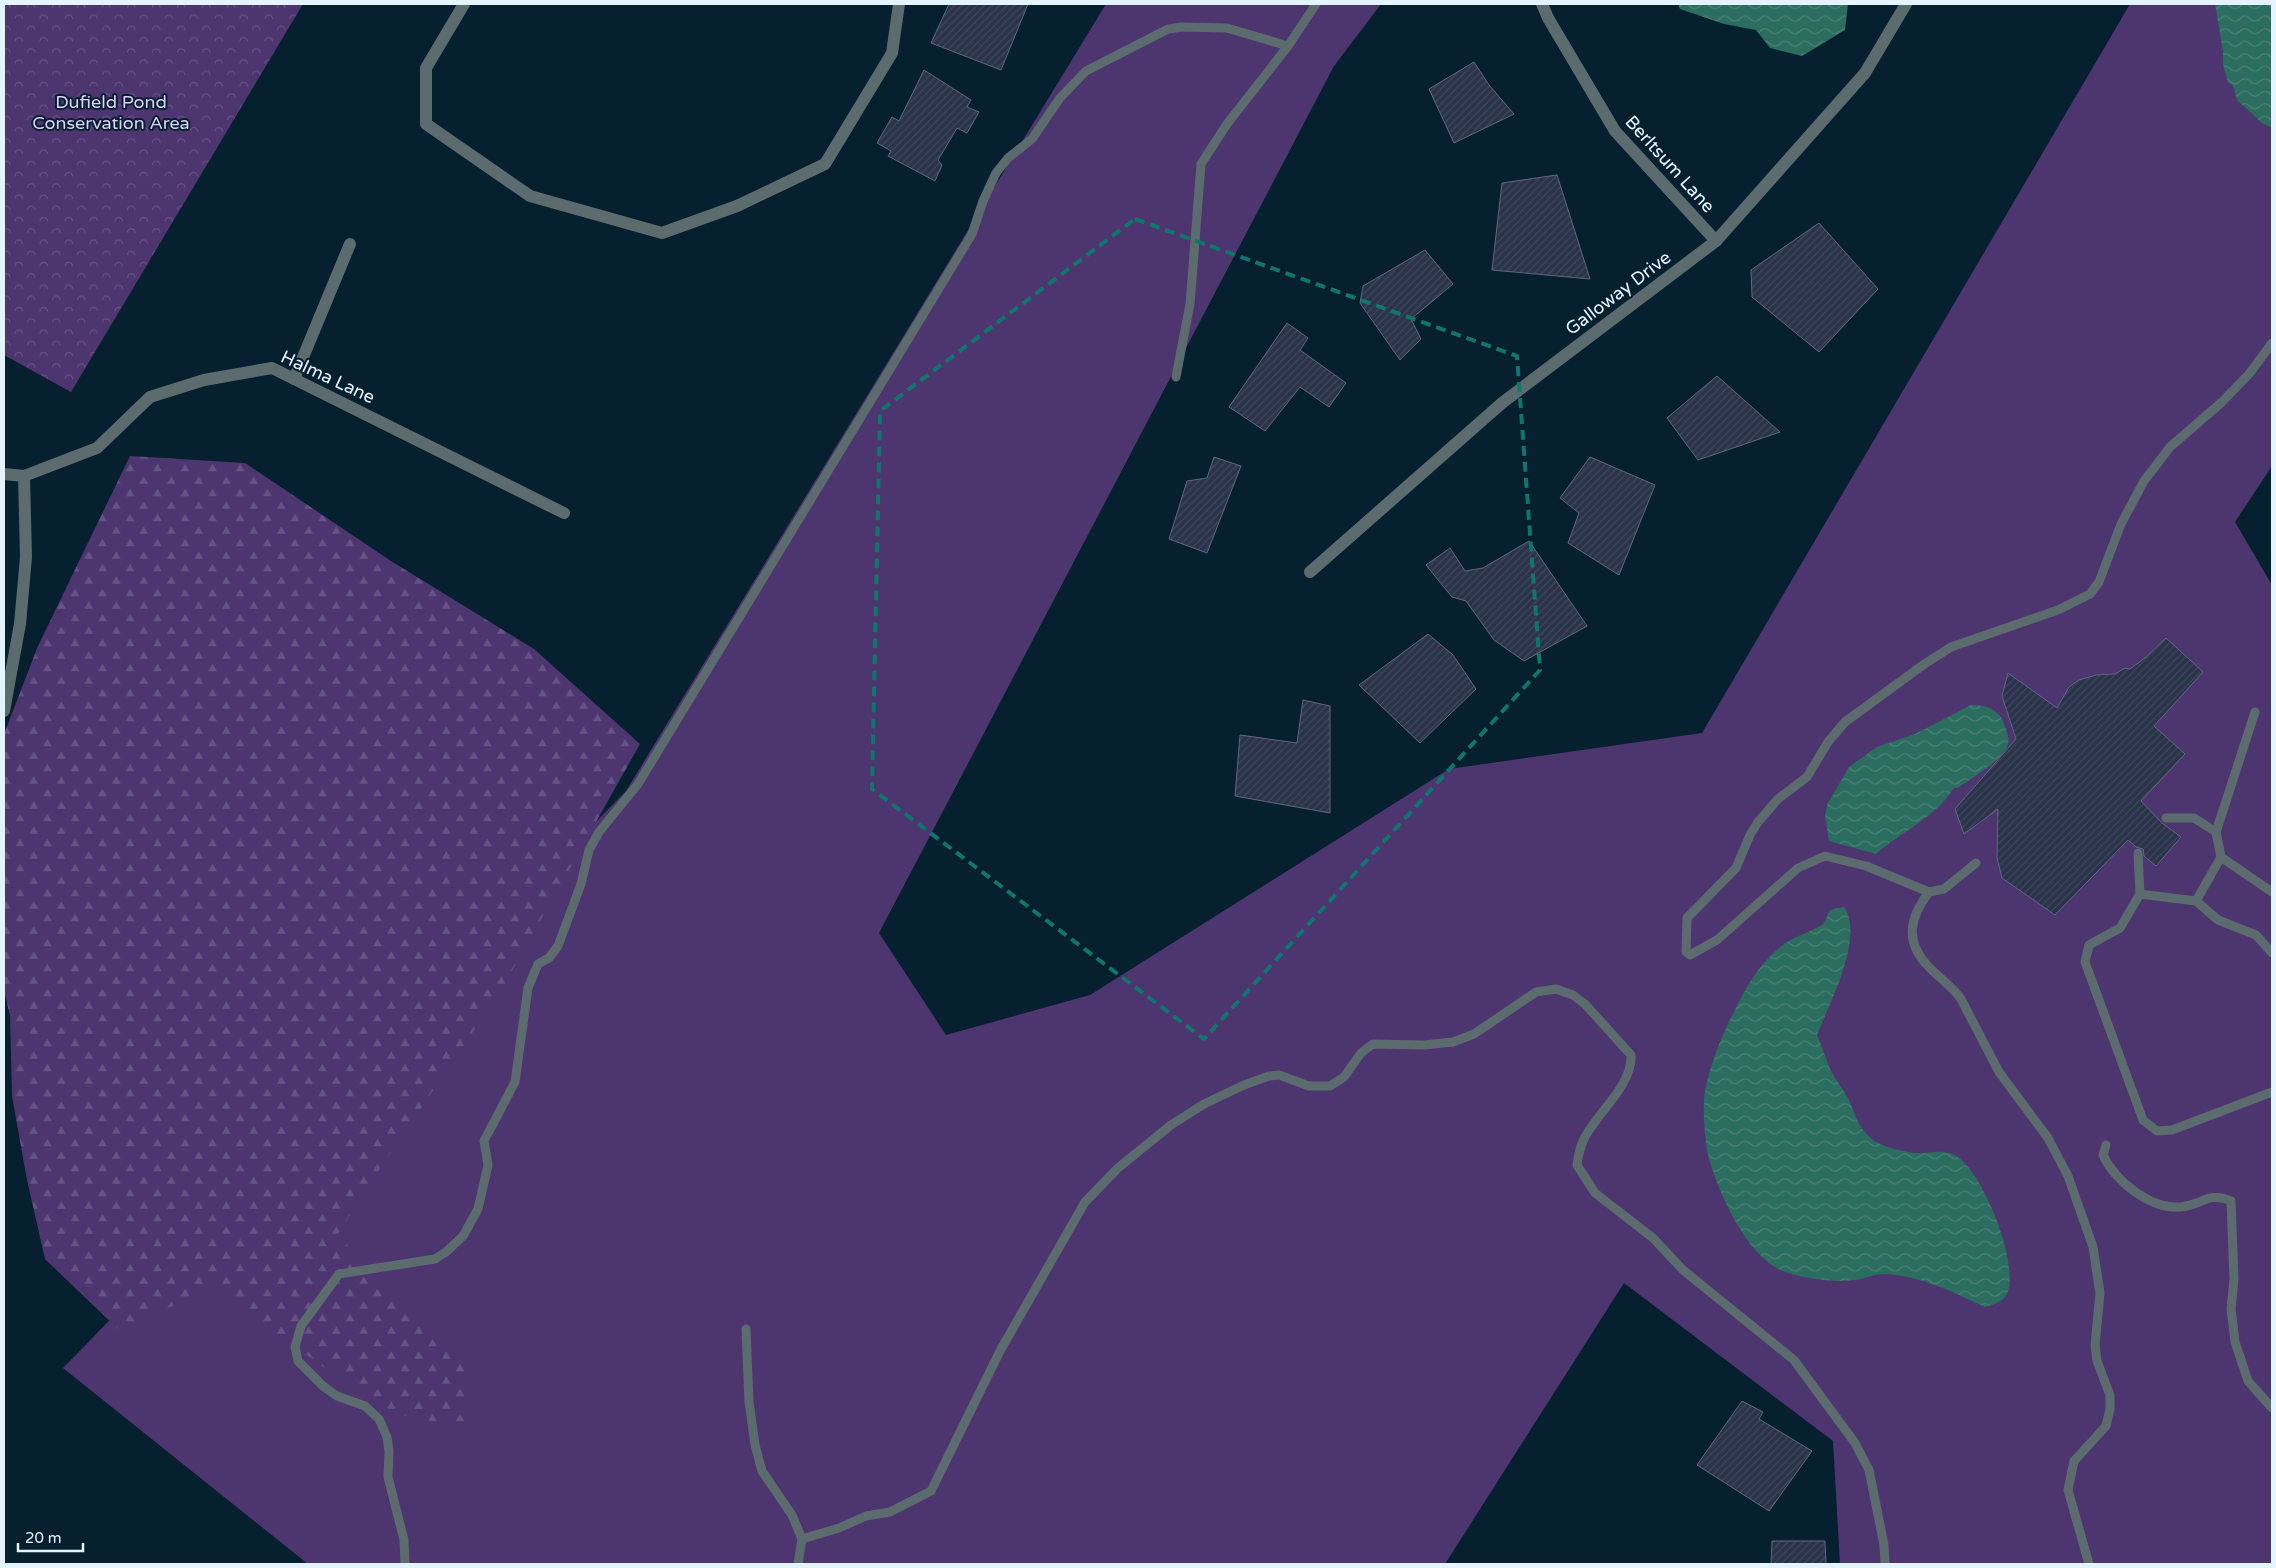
<svg xmlns="http://www.w3.org/2000/svg" width="2276" height="1568" font-family="'Varela Round',sans-serif">
  <style>
    .grass { fill: #4d356f }
    .forest { fill: url(#forest-firs) }
    .park { fill: url(#park-crowns) }
    .water { fill: url(#water-waves) }
    .building { fill: url(#building-hatch); stroke: #5f6883 }
    .lines { fill: none; stroke-linecap: round; stroke-linejoin: round }
    .service { stroke: #5c6c6e; stroke-width: 9 }
    .minor { stroke: #5c6c6e; stroke-width: 12 }
    .marked { fill: none; stroke: #0f766e; stroke-width: 4; stroke-dasharray: 10 6; stroke-linejoin: round }
    .labels { text-anchor: middle; stroke-width: 4; stroke-linejoin: round; paint-order: stroke }
    .park-label { font-size: 18px; fill: #dfd0fb; stroke: #062030 }
    .street-label { font-size: 18px; fill: #e4f4fe; stroke: #062030 }
  </style>
  <defs>
    <pattern id="forest-firs" width="22" height="20" patternUnits="userSpaceOnUse" patternTransform="scale(1.25)"><rect width="22" height="20" fill="#4d356f"/><path d="M5 1l3.5 6h-7zM16 11l3.5 6h-7z" fill="#665385"/></pattern>
    <pattern id="park-crowns" width="20" height="18" patternUnits="userSpaceOnUse" patternTransform="scale(1.25)"><rect width="20" height="18" fill="#4d356f"/><path d="M2 6a3 3 0 1 1 6 0M12 15a3 3 0 1 1 6 0" fill="none" stroke="#665385"/></pattern>
    <pattern id="water-waves" width="16" height="10" patternUnits="userSpaceOnUse" patternTransform="scale(1.25)"><rect width="16" height="10" fill="#2b6d5e"/><path d="M0 5q4-4 8 0t8 0" fill="none" stroke="#4a8276"/></pattern>
    <pattern id="building-hatch" width="6" height="6" patternUnits="userSpaceOnUse" patternTransform="scale(1.25)"><rect width="6" height="6" fill="#2b334a"/><path d="M-1 1l2-2M0 6l6-6M5 7l2-2" fill="none" stroke="#3f475c"/></pattern>
  </defs>
  <rect width="100%" height="100%" fill="#062030"/>
  <polygon class="grass" points="1106,4 1381,4 1334,66 879,933 946,1035 1090,995 1449,769 1702,733 2130,4 2272,4 2272,466 2235,522 2272,585 2272,1564 1840,1564 1833,1441 1624,1283 1445,1564 308,1564 63,1368 626,791"/>
  <polygon class="forest" points="130,456 245,463 391,561 534,649 640,744 500,992 379,1170 338,1234 390,1295 470,1367 464,1428 397,1414 337,1377 214,1287 119,1330 45,1259 27,1180 12,1096 10,1016 4,990 4,734 38,646"/>
  <polygon class="park" points="4,4 303,4 71,392 4,355"/>
  <g class="water">
    <polygon points="1678,4 1848,4 1845,30 1802,56 1770,48 1756,30 1724,24 1680,9"/>
    <polygon points="2215,4 2272,4 2272,128 2262,123 2237,100 2233,86 2228,82 2223,65 2223,51"/>
    <path d="M1971 705C1984 705 1997 708 2003 721 2005 728 2010 736 2008 744 2004 759 1972 778 1959 787L1953 789C1937 816 1900 833 1876 854L1829 841 1825 815 1827 805 1849 767 1877 747 1915 734Z"/>
    <path d="M1844 907C1865 937 1829 1004 1817 1035 1822 1047 1826 1059 1831 1071 1836 1081 1844 1090 1849 1100 1855 1115 1859 1129 1872 1139 1881 1147 1910 1154 1923 1153 1936 1152 1947 1149 1959 1158 1984 1176 2020 1264 2007 1294 2003 1302 1993 1305 1985 1307 1952 1292 1922 1276 1885 1274 1876 1274 1865 1278 1856 1280 1832 1283 1808 1279 1785 1272 1748 1259 1719 1194 1709 1159 1705 1143 1702 1108 1705 1091 1711 1060 1725 1028 1740 1000 1751 978 1764 960 1784 944 1793 937 1818 929 1824 923 1826 920 1828 913 1830 910Z"/>
  </g>
  <g class="building">
    <polygon points="949,4 1028,4 1001,70 931,43"/>
    <polygon points="1474,62 1489,85 1514,114 1454,143 1429,89"/>
    <polygon points="924,70 971,100 967,107 979,112 967,133 957,128 938,160 942,165 935,181 888,156 891,151 877,143 892,117 899,121"/>
    <polygon points="1557,175 1590,279 1492,270 1502,183"/>
    <polygon points="1819,223 1878,289 1819,352 1752,297 1751,270"/>
    <polygon points="1425,250 1453,284 1411,319 1421,339 1400,360 1360,303 1363,286"/>
    <polygon points="1287,323 1308,338 1300,350 1346,383 1329,407 1300,387 1265,431 1229,407"/>
    <polygon points="1717,376 1780,432 1698,460 1667,418"/>
    <polygon points="1214,457 1241,466 1207,553 1169,539 1187,481 1207,478"/>
    <polygon points="1590,457 1655,485 1619,575 1568,543 1579,513 1560,498"/>
    <polygon points="1529,541 1587,626 1524,661 1494,640 1466,601 1452,597 1426,565 1450,548 1465,571 1483,568"/>
    <polygon points="1428,634 1453,655 1476,689 1420,743 1359,685"/>
    <polygon points="2166,638 2203,672 2154,726 2185,754 2141,801 2162,823 2181,837 2156,866 2144,856 2143,849 2136,847 2128,840 2055,915 2002,878 1997,858 1998,809 1964,834 1955,809 2016,739 2002,696 2008,673 2057,708 2069,687 2079,680 2096,675 2115,674 2125,668 2130,669 2145,658"/>
    <polygon points="1303,700 1330,706 1330,813 1235,796 1240,735 1297,743"/>
    <polygon points="1742,1401 1763,1412 1759,1419 1812,1451 1769,1511 1697,1465"/>
    <polygon points="1772,1541 1825,1541 1826,1564 1771,1564"/>
  </g>
  <g class="lines">
    <g class="service">
      <polyline points="1176,377 1190,304 1201,164 1227,124 1288,46 1316,4"/>
      <polyline points="2255,712 2216,832 2221,857 2272,892"/>
      <polyline points="2166,818 2194,818 2216,832"/>
      <polyline points="2138,853 2140,894"/>
      <polyline points="1976,863 1944,889 1929,892 1866,866 1825,856 1798,868 1717,940 1690,955 1686,952 1687,918 1736,868 1750,835 1758,822 1778,799 1807,777 1828,742 1845,722 1923,665 1951,647 2058,610 2090,594 2099,582 2121,524 2144,481 2170,447 2222,402 2249,374 2272,343"/>
      <path d="M1929 892C1910 917 1904 941 1928 966 1939 978 1952 986 1961 999L1999 1072 2048 1138 2068 1176 2093 1247 2100 1293 2095 1345 2097 1361 2110 1395V1409L2106 1426 2074 1461 2068 1490 2089 1564"/>
      <polyline points="2196,901 2221,857"/>
      <polyline points="2272,953 2256,935 2218,920 2196,901 2140,894 2120,928 2089,945 2085,962 2143,1120 2157,1131 2172,1130 2272,1092"/>
      <path d="M2106 1145 2103 1155C2115 1181 2150 1209 2180 1207 2203 1205 2208 1191 2231 1201L2234 1279 2231 1309 2235 1342 2248 1381 2272 1408"/>
      <polyline points="746,1329 749,1402 755,1445 762,1471 792,1515 802,1539 798,1564"/>
      <path d="M802 1539 839 1528 866 1516 890 1512 931 1491 1000 1351 1085 1202 1118 1168 1171 1125 1204 1104 1244 1085 1269 1076 1279 1075 1309 1086H1330L1344 1077 1361 1053 1373 1044 1424 1045 1453 1042 1474 1034 1536 992 1556 989 1573 995 1585 1004 1631 1055C1633 1085 1596 1114 1584 1139 1580 1147 1578 1157 1577 1165L1595 1193 1653 1238 1683 1270 1794 1360 1855 1443 1869 1470 1884 1545 1885 1564"/>
      <polyline points="405,1564 404,1540 388,1477 389,1451 387,1437 379,1419 365,1406 337,1396 323,1386 298,1361 295,1347 301,1326 339,1274 435,1259 446,1252 463,1236 478,1209 488,1165 484,1141 515,1082 528,988 538,964 549,958 558,946 581,884 589,850 599,832 638,784 972,234 983,201 996,173 1008,158 1032,139 1060,98 1086,71 1168,29 1182,27 1227,28 1288,46"/>
    </g>
    <g class="minor">
      <polyline points="464,4 426,68 426,124 530,196 662,233 737,206 825,164 892,53 899,4"/>
      <polyline points="1542,4 1548,18 1615,131 1716,241"/>
      <polyline points="294,379 350,244"/>
      <polyline points="4,474 24,476 97,448 150,397 204,380 272,368 564,513"/>
      <polyline points="1310,572 1502,403 1716,241 1865,73 1906,4"/>
      <polyline points="4,711 20,624 26,557 24,476"/>
    </g>
  </g>
  <path class="marked" d="M1135 219 1517 356 1540 670 1204 1039 872 789 880 411Z"/>
  <g class="labels">
    <g class="park-label">
      <text x="111" y="108">Dufield Pond<tspan x="111" dy="21">Conservation Area</tspan></text>
    </g>
    <g class="street-label">
      <text transform="translate(1670 164) rotate(48)" y="6">Berltsum Lane</text>
      <text transform="translate(1618 293) rotate(-37)" y="6">Galloway Drive</text>
      <text transform="translate(328 377) rotate(25)" y="6">Halma Lane</text>
    </g>
  </g>
  <rect width="2276" height="1568" fill="none" stroke="#e4f4fe" stroke-width="10"/>
  <path d="M18 1543v8h65v-8" fill="none" stroke="#e4f4fe" stroke-width="2.5"/>
  <text x="25" y="1543" font-size="15" fill="#e4f4fe" stroke="#062030" stroke-width="4" paint-order="stroke">20 m</text>
</svg>
